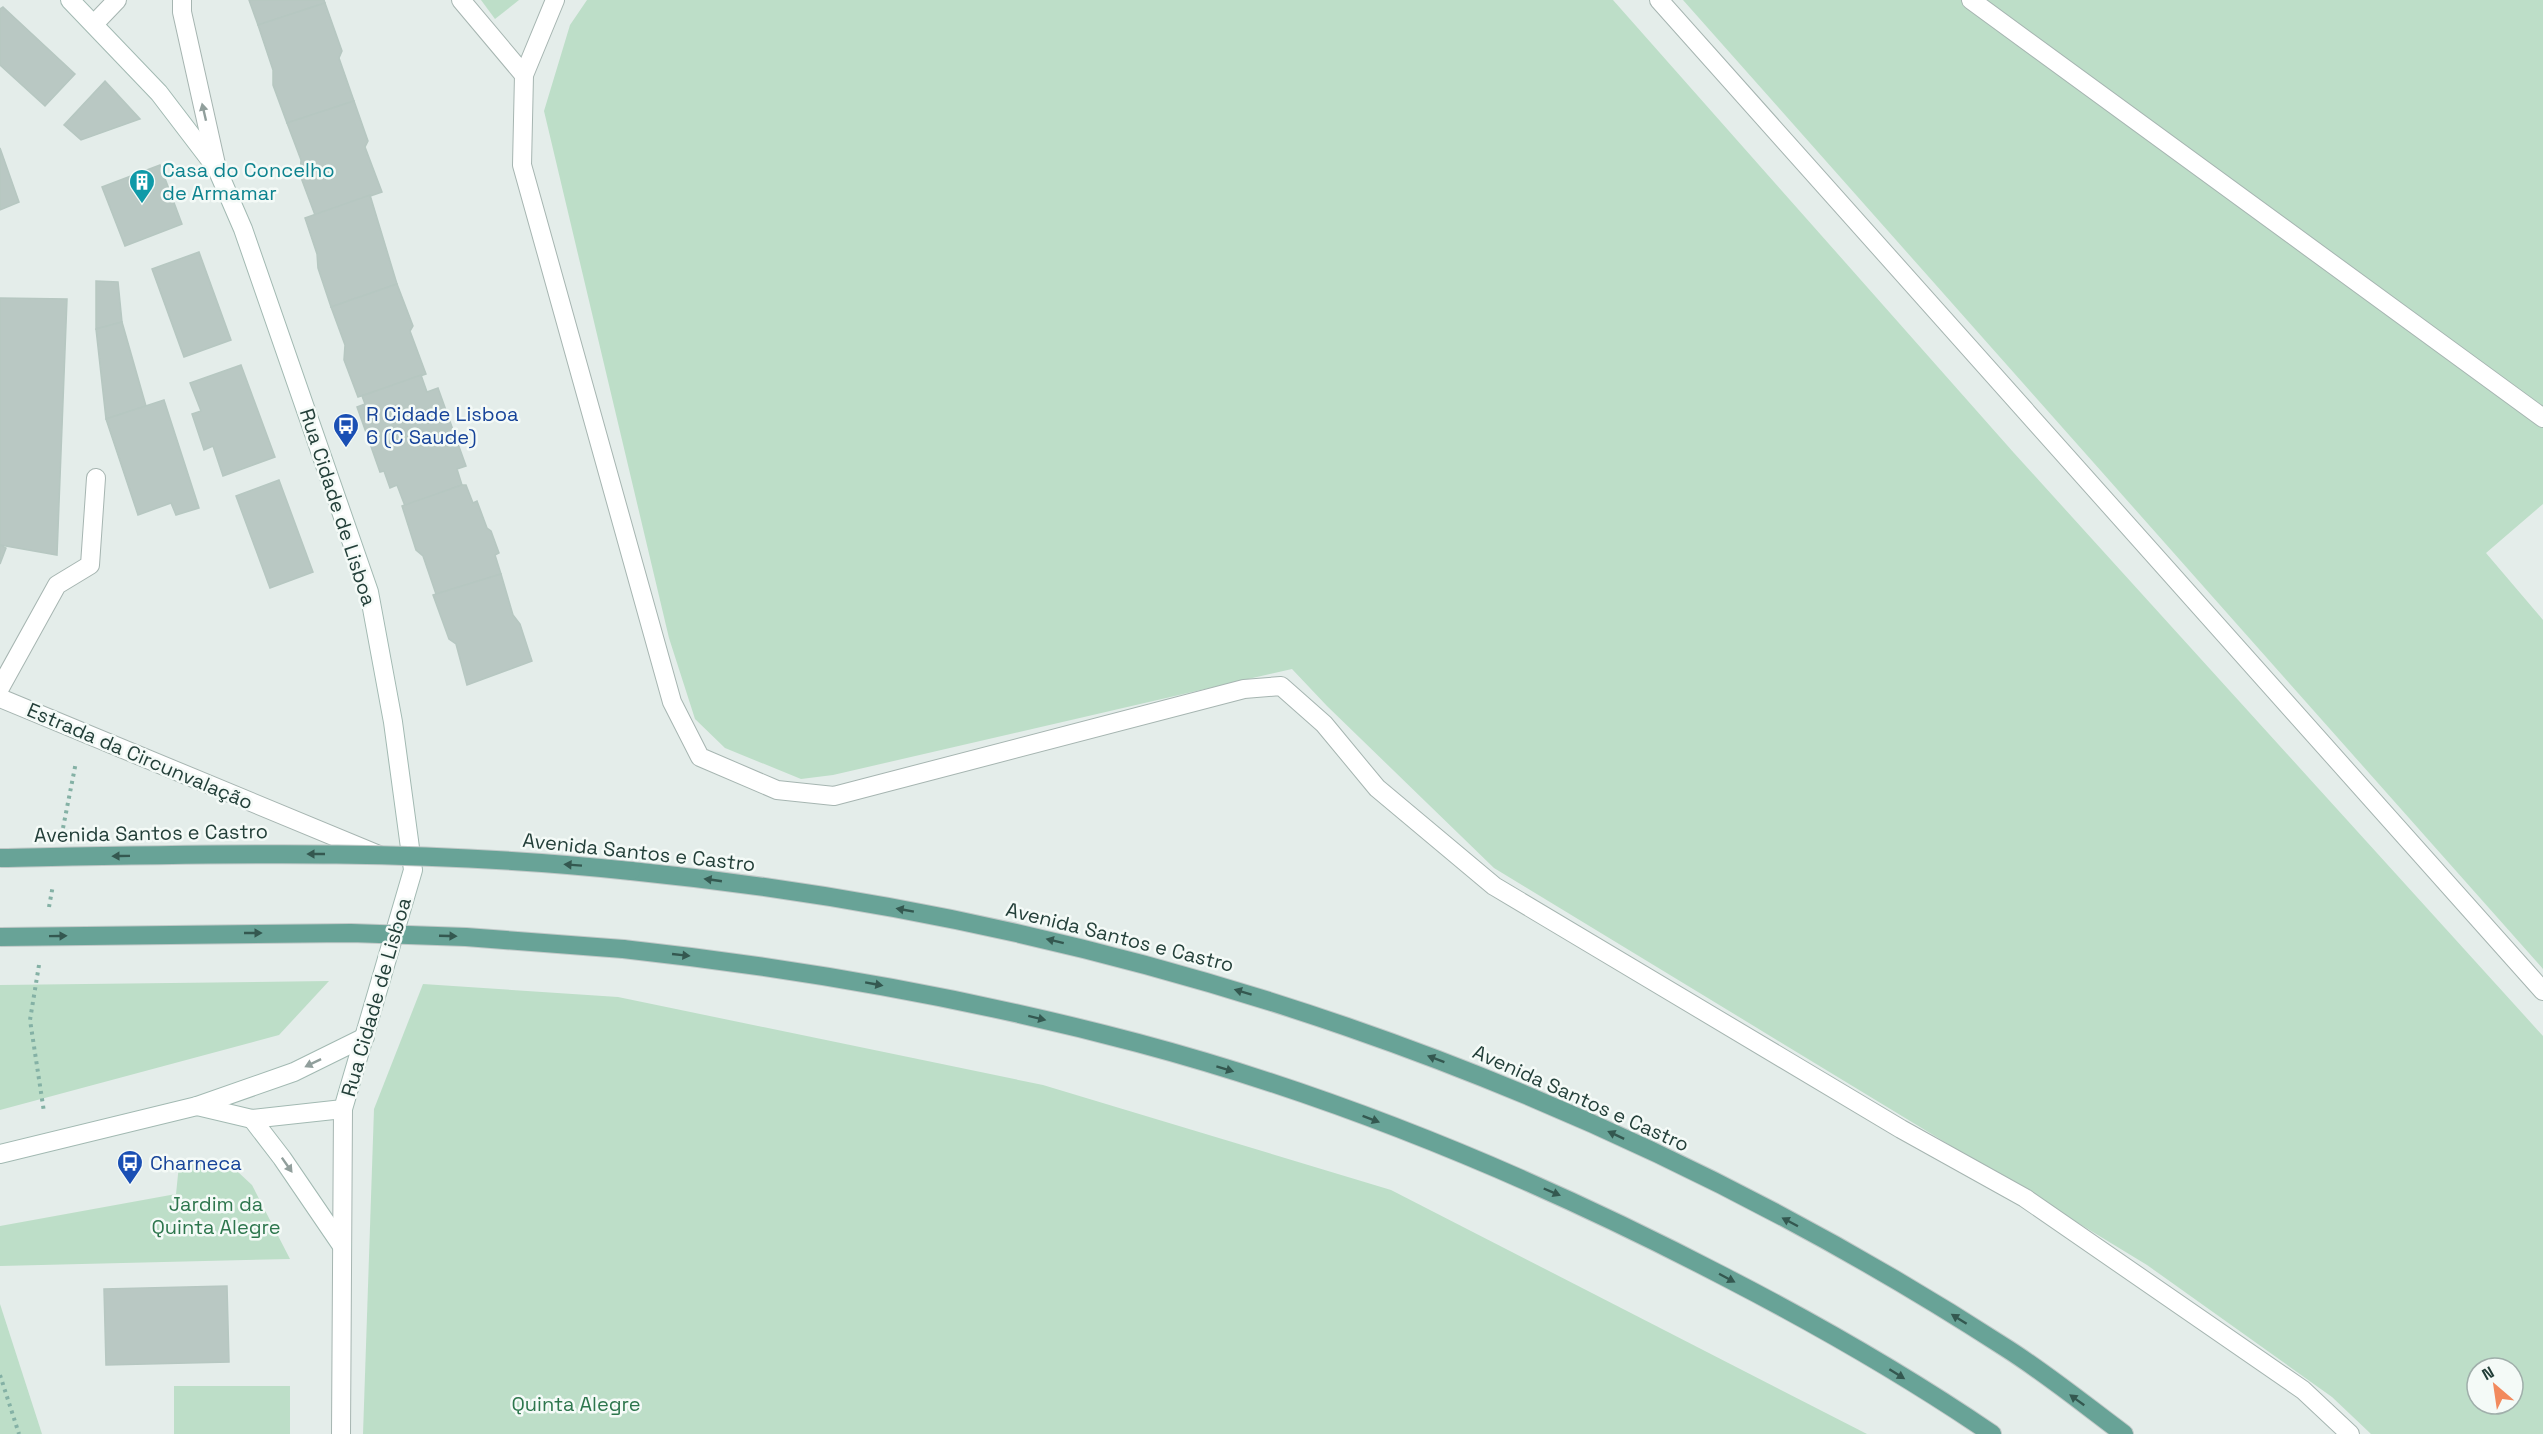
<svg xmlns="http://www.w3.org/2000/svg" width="2543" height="1434" font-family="'Space Grotesk',sans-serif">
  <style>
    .green { fill: #bddec8; fill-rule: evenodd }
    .building { fill: #b9c8c3; stroke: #b6c7c1; stroke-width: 1.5 }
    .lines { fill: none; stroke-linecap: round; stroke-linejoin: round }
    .lane-casing { stroke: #a6b5b1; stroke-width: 20 }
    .street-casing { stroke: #a6b5b1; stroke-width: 20 }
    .secondary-casing { stroke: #a2b9b2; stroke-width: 20 }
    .primary-casing { stroke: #c1c9c8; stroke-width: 20 }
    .path { stroke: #84b1a5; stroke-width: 4; stroke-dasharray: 3 4.5; stroke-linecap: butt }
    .lane { stroke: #fff; stroke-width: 18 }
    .street { stroke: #fff; stroke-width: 18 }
    .secondary { stroke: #fff; stroke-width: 18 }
    .primary { stroke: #68a397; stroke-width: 18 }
    .primary-bridge-casing { stroke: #c1c9c8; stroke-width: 20; stroke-linecap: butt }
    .primary-bridge { stroke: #68a397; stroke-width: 18 }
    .oneway { fill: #919f9c }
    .oneway2 { fill: #345850 }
    .labels { text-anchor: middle; stroke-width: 5; stroke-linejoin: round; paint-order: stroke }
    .culture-label { font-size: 20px; fill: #0d838f; stroke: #f4faf7; text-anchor: start }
    .transit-label { font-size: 20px; fill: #164399; stroke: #f4faf7; text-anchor: start }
    .street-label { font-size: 20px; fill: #233f39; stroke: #f4faf7 }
    .park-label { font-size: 20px; fill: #2d764d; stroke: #f4faf7 }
  </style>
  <rect width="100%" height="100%" fill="#e4edea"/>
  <g class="green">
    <polygon points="481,0 519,0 495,19"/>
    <path d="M587 0H1613L2014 453 2543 1036V1434H2371L2332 1397 2147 1265 1494 868 1327 706 1292 669 833 775 801 779 725 748 695 719 669 638 544 111 570 25ZM2477 1368H2513V1404H2477Z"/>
    <polygon points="1683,0 2543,0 2543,504 2486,553 2543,620 2543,969"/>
    <polygon points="329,981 279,1035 0,1110 0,985"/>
    <polygon points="423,984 618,997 1043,1085 1391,1190 1867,1434 363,1434 374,1109"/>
    <polygon points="219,1163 238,1172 252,1185 290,1259 0,1266 0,1226 176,1194 179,1165"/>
    <polygon points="0,1304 42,1434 0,1434"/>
    <rect x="174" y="1386" width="116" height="48"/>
  </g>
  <g class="building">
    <polygon points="249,0 324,0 325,3 258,25"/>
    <polygon points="325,3 342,51 339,58 354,101 287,123 273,85 273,70 258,25"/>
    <polygon points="3,7 75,74 45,106 0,65 0,9"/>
    <polygon points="105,81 140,119 81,140 64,125"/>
    <polygon points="354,101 368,141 365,147 382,192 315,215 300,175 301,160 287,123"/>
    <polygon points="0,148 19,202 0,210"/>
    <polygon points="160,165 182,224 125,246 102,187"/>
    <polygon points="370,195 397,284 331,307 318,268 317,254 305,218"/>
    <polygon points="199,252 231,340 184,357 152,269"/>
    <polygon points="96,281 118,282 122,322 96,329"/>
    <polygon points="397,284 413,326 410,331 426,374 358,397 344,360 345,345 331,307"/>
    <polygon points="0,298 67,299 57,555 0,545"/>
    <polygon points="122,322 146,406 106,419 96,329"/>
    <polygon points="241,365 275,457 223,476 213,446 204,450 192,414 201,411 190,383"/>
    <polygon points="421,375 427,392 438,388 466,466 457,469 462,485 405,506 397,485 390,488 384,471 380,472 357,407 365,404 362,396"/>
    <polygon points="164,400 199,508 176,515 171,503 138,515 106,419"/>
    <polygon points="279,480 313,572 270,588 236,496"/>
    <polygon points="462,485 466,485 473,503 477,501 487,528 491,531 499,553 495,555 501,574 436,594 423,556 416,550 402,506"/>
    <polygon points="0,545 6,548 0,564"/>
    <polygon points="501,574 513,615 520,624 532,661 467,685 456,644 449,639 433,595"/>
    <polygon points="227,1286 229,1362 106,1365 104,1289"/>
  </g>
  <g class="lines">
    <defs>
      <g id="lane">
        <polyline points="461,0 524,75"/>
        <polyline points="555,0 524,75 522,165 672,702 700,757 777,790 834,796 1244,689 1281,686 1324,724 1377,788 1494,886 1901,1129 2025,1198 2303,1390 2350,1434"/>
        <polyline points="1659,0 2543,991"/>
        <polyline points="1971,0 2543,418"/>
        <polyline points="0,688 57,585 90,565 96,478"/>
      </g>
      <g id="street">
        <polyline points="182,0 182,12 217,169"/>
        <polyline points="95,23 117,0"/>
        <polyline points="0,698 379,855"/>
        <polyline points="341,1434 343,1109"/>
      </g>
      <g id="secondary">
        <polyline points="70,0 159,93 217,169 243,229 369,592 393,722 413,870 343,1109 252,1119 197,1106"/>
        <polyline points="252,1119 282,1158 342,1246"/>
        <polyline points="0,1154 197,1106 294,1072 365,1037"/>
      </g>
      <g id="primary">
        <path d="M631 871C1124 920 1590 1079 2006 1348 2047 1374 2085 1405 2124 1434"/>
        <path d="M623 949C797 968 969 998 1138 1043 1341 1097 1539 1180 1725 1277 1816 1324 1907 1376 1992 1434"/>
      </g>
    </defs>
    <use href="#lane" class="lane-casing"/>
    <use href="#street" class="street-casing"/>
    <use href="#secondary" class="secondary-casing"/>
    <use href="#primary" class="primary-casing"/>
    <g class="path">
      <polyline points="63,828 76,762"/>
      <polyline points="49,907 53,885"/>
      <polyline points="39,965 30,1020 44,1112"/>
      <polyline points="0,1375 19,1434"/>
    </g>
    <use href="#lane" class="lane"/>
    <use href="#street" class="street"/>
    <use href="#secondary" class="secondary"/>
    <use href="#primary" class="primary"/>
    <defs>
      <g id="primary-bridge">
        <path d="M0 858C211 854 422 848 631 871"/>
        <polyline points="0,937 351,933 466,937 623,949"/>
      </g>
    </defs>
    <use href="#primary-bridge" class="primary-bridge-casing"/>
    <use href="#primary-bridge" class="primary-bridge"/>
  </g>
  <defs><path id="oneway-solid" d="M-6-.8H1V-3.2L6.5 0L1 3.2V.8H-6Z" transform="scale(1.5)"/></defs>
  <g class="oneway">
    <use href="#oneway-solid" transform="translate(204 112) rotate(-103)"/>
    <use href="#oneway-solid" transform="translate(313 1063) rotate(154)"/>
    <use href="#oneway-solid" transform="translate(287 1165) rotate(55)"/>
  </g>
  <g class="oneway2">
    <use href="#oneway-solid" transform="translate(316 854) rotate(-180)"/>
    <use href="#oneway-solid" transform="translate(121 856) rotate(179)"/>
    <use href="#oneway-solid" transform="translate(573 865) rotate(-176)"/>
    <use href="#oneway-solid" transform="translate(713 880) rotate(-172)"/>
    <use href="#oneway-solid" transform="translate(905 910) rotate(-170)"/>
    <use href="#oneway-solid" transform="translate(253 933)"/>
    <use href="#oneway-solid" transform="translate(58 936) rotate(-1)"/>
    <use href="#oneway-solid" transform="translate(448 936) rotate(2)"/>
    <use href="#oneway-solid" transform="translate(1055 941) rotate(-166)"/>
    <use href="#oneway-solid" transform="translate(681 955) rotate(6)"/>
    <use href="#oneway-solid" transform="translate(874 984) rotate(10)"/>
    <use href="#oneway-solid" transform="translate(1243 992) rotate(-163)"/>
    <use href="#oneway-solid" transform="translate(1037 1018) rotate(14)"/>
    <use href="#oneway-solid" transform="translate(1436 1059) rotate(-159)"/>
    <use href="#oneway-solid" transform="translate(1225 1069) rotate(17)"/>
    <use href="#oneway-solid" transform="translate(1371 1119) rotate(21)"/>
    <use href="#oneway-solid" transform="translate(1616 1135) rotate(-155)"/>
    <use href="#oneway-solid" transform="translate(1552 1192) rotate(23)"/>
    <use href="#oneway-solid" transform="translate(1790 1222) rotate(-152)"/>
    <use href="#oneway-solid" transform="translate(1727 1278) rotate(28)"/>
    <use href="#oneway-solid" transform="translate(1959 1319) rotate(-148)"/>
    <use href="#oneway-solid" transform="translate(1897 1374) rotate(32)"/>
    <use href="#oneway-solid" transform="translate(2077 1400) rotate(-144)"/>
  </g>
  <defs>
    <symbol id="building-pin" viewBox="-11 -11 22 30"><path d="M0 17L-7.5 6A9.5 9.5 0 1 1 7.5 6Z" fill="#0f9aa8" stroke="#f4faf7"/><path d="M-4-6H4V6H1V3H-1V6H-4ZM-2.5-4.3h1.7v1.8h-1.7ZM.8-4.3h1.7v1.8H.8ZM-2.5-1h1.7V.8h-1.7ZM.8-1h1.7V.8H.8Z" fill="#fff"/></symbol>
    <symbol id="bus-pin" viewBox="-11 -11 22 30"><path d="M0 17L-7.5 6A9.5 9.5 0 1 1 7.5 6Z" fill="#1a4fb4" stroke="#f4faf7"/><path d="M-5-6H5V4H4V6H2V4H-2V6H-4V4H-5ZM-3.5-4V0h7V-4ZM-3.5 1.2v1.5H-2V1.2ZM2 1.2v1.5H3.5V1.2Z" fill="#fff"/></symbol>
  </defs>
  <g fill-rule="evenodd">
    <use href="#building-pin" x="127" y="167" width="30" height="40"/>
    <use href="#bus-pin" x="331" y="411" width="30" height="40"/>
    <use href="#bus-pin" x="115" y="1148" width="30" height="40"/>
  </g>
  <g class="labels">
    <g class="culture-label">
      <text x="162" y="177">Casa do Concelho<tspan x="162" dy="23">de Armamar</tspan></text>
    </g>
    <g class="transit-label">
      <text x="366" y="421">R Cidade Lisboa<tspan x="366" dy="23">6 (C Saude)</tspan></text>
      <text x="150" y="1170">Charneca</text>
    </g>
    <g class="street-label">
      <text transform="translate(338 507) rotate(72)" y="7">Rua Cidade de Lisboa</text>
      <text transform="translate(140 756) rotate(23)" y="7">Estrada da Circunvalação</text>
      <text transform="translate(151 833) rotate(-1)" y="7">Avenida Santos e Castro</text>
      <text transform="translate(639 852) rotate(6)" y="7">Avenida Santos e Castro</text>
      <text transform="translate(1120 937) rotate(14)" y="7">Avenida Santos e Castro</text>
      <text transform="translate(376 997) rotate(-74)" y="7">Rua Cidade de Lisboa</text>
      <text transform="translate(1581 1098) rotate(24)" y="7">Avenida Santos e Castro</text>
    </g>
    <g class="park-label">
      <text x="216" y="1211">Jardim da<tspan x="216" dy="23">Quinta Alegre</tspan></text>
      <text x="576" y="1411">Quinta Alegre</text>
    </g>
  </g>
  <g transform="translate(2495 1386) rotate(331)"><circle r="28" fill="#f4faf7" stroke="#a0afab" stroke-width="1.5"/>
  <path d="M0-4.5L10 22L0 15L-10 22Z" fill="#f28a5d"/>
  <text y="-9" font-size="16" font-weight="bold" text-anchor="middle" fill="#233f39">N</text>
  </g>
</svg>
